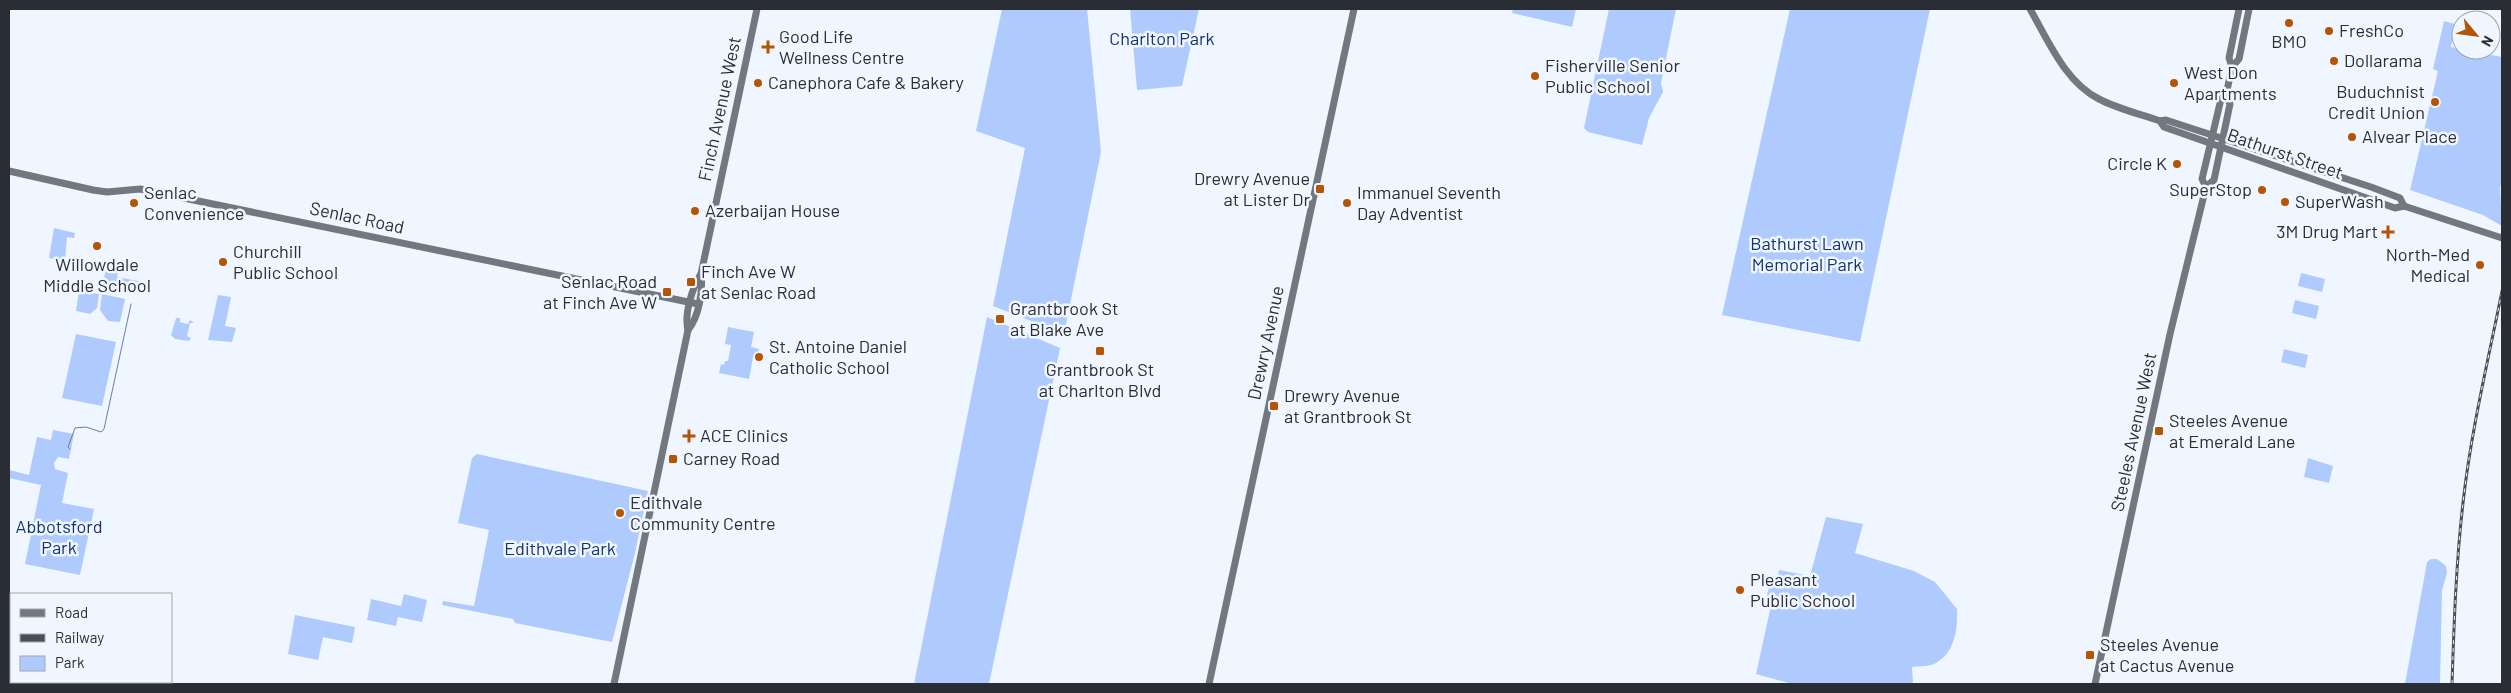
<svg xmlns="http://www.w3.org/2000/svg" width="2511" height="693" font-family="Barlow,sans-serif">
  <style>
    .green { fill: #afcbfd }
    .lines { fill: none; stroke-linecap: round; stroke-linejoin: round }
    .stream { stroke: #6a7fa4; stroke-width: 1 }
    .secondary { stroke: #727780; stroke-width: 7 }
    .rail-casing { stroke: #4b4f55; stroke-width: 3 }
    .rail { stroke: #f0f6ff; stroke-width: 1; stroke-dasharray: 4; stroke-linecap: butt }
    .poi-dot { fill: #b35503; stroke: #f0f6ff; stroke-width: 2 }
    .labels { text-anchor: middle; stroke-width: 5; stroke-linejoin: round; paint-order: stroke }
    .poi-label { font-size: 18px; fill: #2a2d33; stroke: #f0f6ff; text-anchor: start }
    .park-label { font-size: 18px; fill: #13336f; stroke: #f0f6ff }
    .street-label { font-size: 18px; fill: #2a2d33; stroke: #f0f6ff }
  </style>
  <rect width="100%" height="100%" fill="#f0f6ff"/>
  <g class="green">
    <polygon points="1002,9 1087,9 1101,152 1064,334 993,306 1025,148 976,131"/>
    <polygon points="1130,9 1199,9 1182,86 1137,90"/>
    <polygon points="1513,9 1576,9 1572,27 1512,13"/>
    <polygon points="1609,9 1676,9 1661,83 1663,92 1649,118 1642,145 1588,132 1584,128"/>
    <polygon points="1790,9 1930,9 1860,342 1722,315"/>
    <polygon points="2444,21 2455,24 2451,47 2502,57 2502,180 2500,187 2502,226 2483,215 2410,190 2438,71 2433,69"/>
    <polygon points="54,228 75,233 74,238 67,237 65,261 49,258"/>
    <polygon points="107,264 119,267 117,277 138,281 135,294 102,287"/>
    <polygon points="2301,273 2325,279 2322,292 2298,286"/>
    <polygon points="79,291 99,294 97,308 90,314 76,311"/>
    <polygon points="102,294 125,299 120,322 108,321 100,310"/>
    <polygon points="218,295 231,297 225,326 236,328 232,342 208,340"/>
    <polygon points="2295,300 2319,306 2316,319 2292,313"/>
    <polygon points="987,317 1060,348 989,684 914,684"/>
    <polygon points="176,318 180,318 180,322 188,324 190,320 194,323 190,323 187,336 191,338 189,341 175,339 171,335"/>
    <polygon points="728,327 754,332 751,347 759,349 758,358 753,357 749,379 719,373 721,364 724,365 725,361 728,361 731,345 725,344"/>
    <polygon points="76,334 116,342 102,406 62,398"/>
    <polygon points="2284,349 2308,355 2305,368 2281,362"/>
    <polygon points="53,430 74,434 69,459 58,457 54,463 55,469 68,473 62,503 94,509 80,575 25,564 41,485 9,478 9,470 29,475 37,437 51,440"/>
    <polygon points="477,454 648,491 635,553 612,642 515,623 513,619 442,605 443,601 474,606 489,530 458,523 472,458"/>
    <polygon points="2308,458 2333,466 2329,483 2304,477"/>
    <path d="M1826 517 1863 524 1855 553 1914 571 1935 582 1957 609C1958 628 1955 653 1936 663 1929 667 1919 666 1912 667L1913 684H1792L1756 674 1772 601 1767 595 1770 583 1777 582 1779 570 1810 576Z"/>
    <polygon points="2431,559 2437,559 2446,566 2447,573 2442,590 2440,684 2405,684 2427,562"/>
    <polygon points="404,594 427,600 422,622 398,617 396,626 367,620 371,599 401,606"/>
    <polygon points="295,615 355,627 352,643 323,637 318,660 288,654"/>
  </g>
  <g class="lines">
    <polyline class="stream" points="70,449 68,447 75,428 86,427 101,432 104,429 131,304"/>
    <g class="secondary">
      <path d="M2030 9C2048 40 2065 82 2099 99 2118 109 2140 114 2160 121L2166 120 2371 187 2400 198 2404 206"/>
      <polyline points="2232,67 2239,59 2249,9"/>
      <polyline points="2160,121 2164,127 2395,208 2404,206 2502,238"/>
      <polyline points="9,171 93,190 107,192 140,189 698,304"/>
      <polyline points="2206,187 2202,179 2221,99 2226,95 2232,67 2229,58 2239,9"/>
      <path d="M688 330C684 314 692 288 701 274L757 9"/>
      <path d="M614 684 688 330C699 317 703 291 701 274"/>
      <polyline points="1209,684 1354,9"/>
      <polyline points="2095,684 2170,334 2206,187 2214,180 2230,104 2226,95"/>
    </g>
    <defs>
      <path id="rail" d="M2452 684C2454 624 2456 563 2463 503 2471 431 2488 361 2502 291"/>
    </defs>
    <use href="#rail" class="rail-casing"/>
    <use href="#rail" class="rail"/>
  </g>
  <g class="poi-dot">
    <circle cx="2289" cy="23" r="5"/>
    <circle cx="2329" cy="31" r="5"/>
    <path d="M765.5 39.5h5v5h5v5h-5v5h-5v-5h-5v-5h5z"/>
    <circle cx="2334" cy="61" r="5"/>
    <circle cx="1535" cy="76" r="5"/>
    <circle cx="758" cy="83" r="5"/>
    <circle cx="2174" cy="83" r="5"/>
    <circle cx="2435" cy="102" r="5"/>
    <circle cx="2352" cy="137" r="5"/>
    <circle cx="2177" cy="164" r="5"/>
    <rect x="1315" y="184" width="10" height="10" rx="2.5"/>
    <circle cx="2262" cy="190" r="5"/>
    <circle cx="2285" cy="202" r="5"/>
    <circle cx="134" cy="203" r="5"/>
    <circle cx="1347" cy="203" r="5"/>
    <circle cx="695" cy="211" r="5"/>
    <path d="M2385.5 224.5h5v5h5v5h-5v5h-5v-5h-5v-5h5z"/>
    <circle cx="97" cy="246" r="5"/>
    <circle cx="223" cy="262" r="5"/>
    <circle cx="2480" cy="265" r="5"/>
    <rect x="686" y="277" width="10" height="10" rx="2.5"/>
    <rect x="662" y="287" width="10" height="10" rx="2.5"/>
    <rect x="995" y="314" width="10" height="10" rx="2.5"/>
    <rect x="1095" y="346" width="10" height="10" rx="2.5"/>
    <circle cx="759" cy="357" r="5"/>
    <rect x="1269" y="401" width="10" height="10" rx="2.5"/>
    <rect x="2154" y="426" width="10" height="10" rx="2.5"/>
    <path d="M686.5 428.5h5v5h5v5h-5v5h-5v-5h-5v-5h5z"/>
    <rect x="668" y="454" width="10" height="10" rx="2.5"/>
    <circle cx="620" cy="513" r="5"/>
    <circle cx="1740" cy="590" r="5"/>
    <rect x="2085" y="650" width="10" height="10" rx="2.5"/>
  </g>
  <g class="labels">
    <g class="poi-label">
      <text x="2339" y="37">FreshCo</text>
      <text x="779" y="43">Good Life<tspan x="779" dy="21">Wellness Centre</tspan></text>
      <text x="2289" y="48" text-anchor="middle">BMO</text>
      <text x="2344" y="67">Dollarama</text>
      <text x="1545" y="72">Fisherville Senior<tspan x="1545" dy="21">Public School</tspan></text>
      <text x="2184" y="79">West Don<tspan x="2184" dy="21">Apartments</tspan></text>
      <text x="768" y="89">Canephora Cafe &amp; Bakery</text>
      <text x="2425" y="98" text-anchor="end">Buduchnist<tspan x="2425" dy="21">Credit Union</tspan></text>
      <text x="2362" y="143">Alvear Place</text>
      <text x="2167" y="170" text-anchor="end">Circle K</text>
      <text x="1310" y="185" text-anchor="end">Drewry Avenue<tspan x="1310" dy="21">at Lister Dr</tspan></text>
      <text x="2252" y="196" text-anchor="end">SuperStop</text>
      <text x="144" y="199">Senlac<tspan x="144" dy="21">Convenience</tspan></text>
      <text x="1357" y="199">Immanuel Seventh<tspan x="1357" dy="21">Day Adventist</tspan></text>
      <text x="2295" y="208">SuperWash</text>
      <text x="705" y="217">Azerbaijan House</text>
      <text x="2378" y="238" text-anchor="end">3M Drug Mart</text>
      <text x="233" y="258">Churchill<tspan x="233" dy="21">Public School</tspan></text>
      <text x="2470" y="261" text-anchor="end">North-Med<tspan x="2470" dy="21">Medical</tspan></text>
      <text x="97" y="271" text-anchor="middle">Willowdale<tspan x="97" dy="21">Middle School</tspan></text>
      <text x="701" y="278">Finch Ave W<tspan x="701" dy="21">at Senlac Road</tspan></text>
      <text x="657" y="288" text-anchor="end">Senlac Road<tspan x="657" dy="21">at Finch Ave W</tspan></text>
      <text x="1010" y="315">Grantbrook St<tspan x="1010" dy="21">at Blake Ave</tspan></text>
      <text x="769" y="353">St. Antoine Daniel<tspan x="769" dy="21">Catholic School</tspan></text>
      <text x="1100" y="376" text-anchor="middle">Grantbrook St<tspan x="1100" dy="21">at Charlton Blvd</tspan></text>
      <text x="1284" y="402">Drewry Avenue<tspan x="1284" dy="21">at Grantbrook St</tspan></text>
      <text x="2169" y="427">Steeles Avenue<tspan x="2169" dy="21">at Emerald Lane</tspan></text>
      <text x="700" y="442">ACE Clinics</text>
      <text x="683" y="465">Carney Road</text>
      <text x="630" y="509">Edithvale<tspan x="630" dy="21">Community Centre</tspan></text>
      <text x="1750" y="586">Pleasant<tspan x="1750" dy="21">Public School</tspan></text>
      <text x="2100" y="651">Steeles Avenue<tspan x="2100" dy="21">at Cactus Avenue</tspan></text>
    </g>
    <g class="park-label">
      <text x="1162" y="45">Charlton Park</text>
      <text x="1807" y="250">Bathurst Lawn<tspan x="1807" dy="21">Memorial Park</tspan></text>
      <text x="59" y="533">Abbotsford<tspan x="59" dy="21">Park</tspan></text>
      <text x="560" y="555">Edithvale Park</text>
    </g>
    <g class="street-label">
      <text transform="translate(720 109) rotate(-78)" y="6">Finch Avenue West</text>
      <text transform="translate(2285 154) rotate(19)" y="6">Bathurst Street</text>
      <text transform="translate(357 218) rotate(12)" y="6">Senlac Road</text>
      <text transform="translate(1266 343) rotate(-78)" y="6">Drewry Avenue</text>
      <text transform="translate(2134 432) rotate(-78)" y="6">Steeles Avenue West</text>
    </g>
  </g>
  <rect width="2511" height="693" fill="none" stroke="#2a2d33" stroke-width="20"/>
  <rect x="10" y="593" width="162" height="90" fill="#f0f6ff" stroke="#a1a6ad"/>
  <rect x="20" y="609" width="25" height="8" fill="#727780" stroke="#a1a6ad"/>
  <text x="55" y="618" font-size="15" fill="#2a2d33">Road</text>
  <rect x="20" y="634" width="25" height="8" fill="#4b4f55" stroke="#a1a6ad"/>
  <text x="55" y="643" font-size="15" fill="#2a2d33">Railway</text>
  <rect x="20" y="656" width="25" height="15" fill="#afcbfd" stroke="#a1a6ad"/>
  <text x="55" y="668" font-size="15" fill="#2a2d33">Park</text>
  <g transform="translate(2476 35) rotate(119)"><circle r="24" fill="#f0f6ff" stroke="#a1a6ad"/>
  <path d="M0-4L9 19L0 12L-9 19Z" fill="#b35503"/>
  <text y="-8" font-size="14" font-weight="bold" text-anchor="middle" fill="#2a2d33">N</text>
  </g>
</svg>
